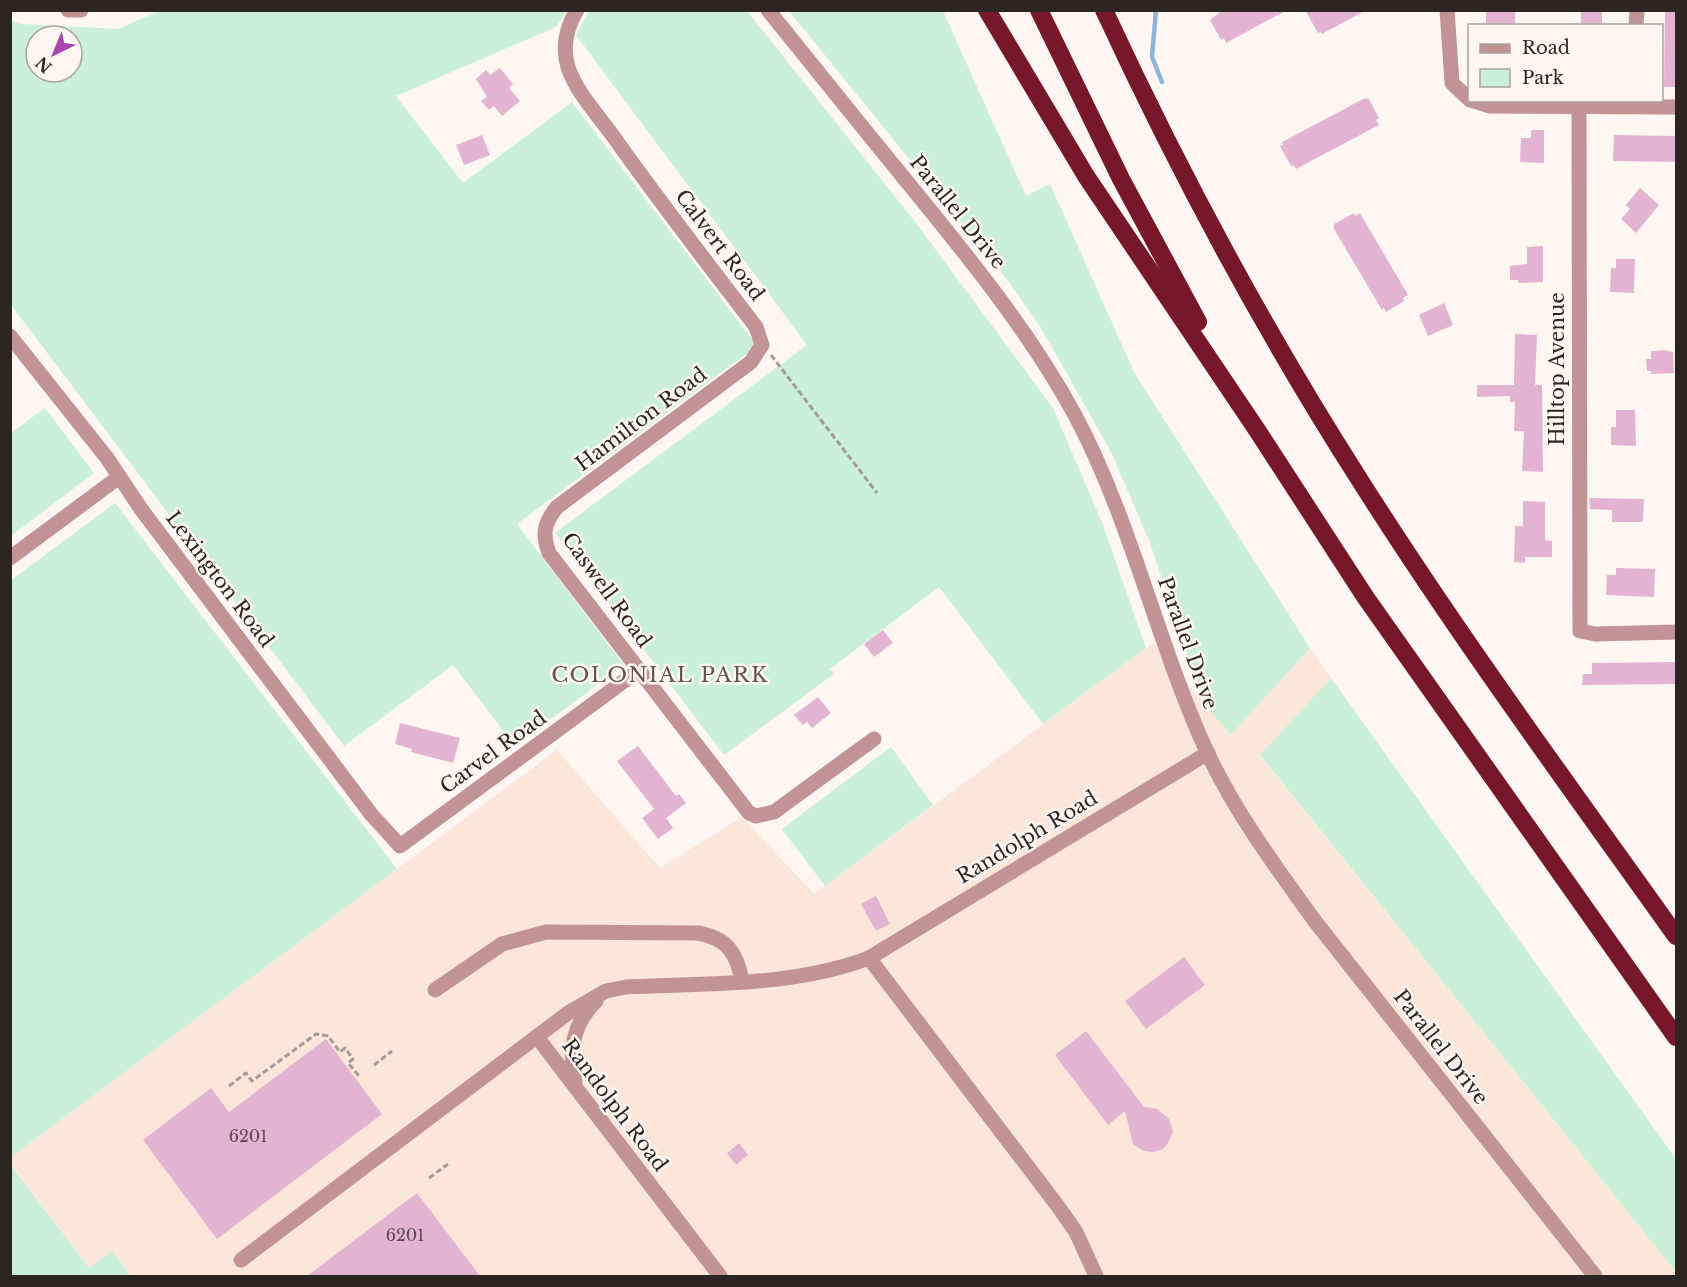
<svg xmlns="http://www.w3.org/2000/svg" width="1687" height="1287" font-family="'Libre Baskerville',serif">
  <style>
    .built { fill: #fce6da }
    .green { fill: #cbf0da; fill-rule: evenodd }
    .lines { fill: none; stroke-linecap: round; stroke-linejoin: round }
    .stream { stroke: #8db4d9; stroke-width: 4.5 }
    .building { fill: #e3b4d2 }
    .path { stroke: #a29b97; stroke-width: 3; stroke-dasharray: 6 3; stroke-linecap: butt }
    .minor { stroke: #c29395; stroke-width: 15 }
    .highway { stroke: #76182a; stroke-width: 18 }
    .labels { text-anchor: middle; stroke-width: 5; stroke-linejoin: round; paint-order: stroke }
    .number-label { font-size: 16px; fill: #5a494d }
    .street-label { font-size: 20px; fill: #2c2521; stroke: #fef6f2 }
    .neighbourhood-label { font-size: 21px; letter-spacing: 1.5px; fill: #65544b; stroke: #fef6f2 }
  </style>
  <rect width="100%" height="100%" fill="#fef6f2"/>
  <polygon class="built" points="1153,643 1231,735 1310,648 1331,678 1260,756 1676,1272 1676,1276 131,1276 112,1251 89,1268 11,1164 11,1157 557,750 660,868 742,817 814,894"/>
  <g class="green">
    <path d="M162 10 567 11 556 27 396 96 463 183 572 102 757 346 517 524 624 665 515 746 453 665 344 746 11 305V21L22 24 118 29ZM36 36H72V72H36Z"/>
    <polygon points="589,10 747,11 916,223 1053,408 1103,525 1146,648 1043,724 939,587 830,669 834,674 724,755 555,533 807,345 576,35"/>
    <polygon points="789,11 943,11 1026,196 1050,184 1135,374 1310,648 1231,735 1204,704 1149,540 1111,452 1040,326 1006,278"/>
    <polygon points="45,408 94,473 11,536 11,433"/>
    <polygon points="115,503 397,869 11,1157 11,580"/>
    <polygon points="1331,678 1676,1159 1676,1272 1260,755"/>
    <polygon points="891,747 933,805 825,886 782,829"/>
    <polygon points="10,1164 89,1268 112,1251 131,1276 11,1276"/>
  </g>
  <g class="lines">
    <polyline class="stream" points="1156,10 1152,57 1162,82"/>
  </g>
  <g class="building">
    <polygon points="1223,10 1287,10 1226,43 1224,38 1221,40 1210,20"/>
    <polygon points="1305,10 1366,10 1322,34 1320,32 1318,33"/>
    <rect x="1581" y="10" width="21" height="16"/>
    <polygon points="1665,10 1677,10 1677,87 1664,87"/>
    <rect x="1486" y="12" width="29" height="14"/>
    <polygon points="500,68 513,84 509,88 520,101 502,116 494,106 489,110 481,101 487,97 476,79 486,70 490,75"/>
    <polygon points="1365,98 1369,99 1379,118 1376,120 1379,125 1296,169 1293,165 1291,166 1280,146 1283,145 1282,142"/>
    <polygon points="1531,130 1544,130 1544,163 1520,162 1521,138 1531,138"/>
    <polygon points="482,135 490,155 464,165 456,145"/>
    <polygon points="1614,135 1677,136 1677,162 1613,161"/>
    <polygon points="1640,188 1659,205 1636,233 1621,219 1630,209 1626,205"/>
    <polygon points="1354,213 1355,216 1360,213 1408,295 1403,298 1404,301 1386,312 1384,308 1382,310 1334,229 1334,224"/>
    <polygon points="1543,246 1543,282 1518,283 1518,280 1510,280 1510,266 1527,264 1527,247"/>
    <polygon points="1616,259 1635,259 1634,293 1610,292 1611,268 1616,268"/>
    <polygon points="1444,303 1453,325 1428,336 1419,315"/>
    <polygon points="1515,334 1537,335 1535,385 1542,385 1543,472 1522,471 1524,431 1514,431 1515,402 1510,402 1510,396 1477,397 1477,385 1514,385"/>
    <polygon points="1664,350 1673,352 1674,373 1651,374 1651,371 1647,371 1646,359 1651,359 1651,351"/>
    <polygon points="1616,410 1635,410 1636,446 1611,445 1611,427 1616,427"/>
    <polygon points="1589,498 1644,499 1643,522 1612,522 1612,510 1590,509"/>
    <polygon points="1523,501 1545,502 1545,540 1552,541 1552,557 1525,557 1525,563 1514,562 1515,526 1523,526"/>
    <polygon points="1616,568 1655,569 1654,597 1606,595 1607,575 1616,575"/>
    <polygon points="883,630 893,643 874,657 864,644"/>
    <polygon points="1677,662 1677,684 1582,685 1583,674 1592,674 1592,663"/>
    <polygon points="818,697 831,713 812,728 807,722 803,725 794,715"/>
    <polygon points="400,723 460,738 453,763 411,752 412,749 395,744"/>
    <polygon points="638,746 676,796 679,794 686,803 666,818 673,828 658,839 642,818 654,809 617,761"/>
    <polygon points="876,896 890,924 876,931 861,904"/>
    <polygon points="1184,957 1205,985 1146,1029 1125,1001"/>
    <polygon points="1086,1031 1144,1107 1157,1109 1169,1119 1173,1132 1168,1143 1163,1149 1153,1152 1144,1151 1133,1144 1125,1111 1108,1125 1055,1055"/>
    <polygon points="326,1039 382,1114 217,1239 143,1140 211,1088 229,1112"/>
    <polygon points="739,1143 748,1155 736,1165 727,1153"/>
    <polygon points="417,1193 480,1276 307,1276"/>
  </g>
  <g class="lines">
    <g class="path">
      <polyline points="771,355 877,493"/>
      <polyline points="374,1065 392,1051"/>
      <polyline points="229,1086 246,1073 252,1081 316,1034 328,1036 340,1052 345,1048 353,1059 348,1063 359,1076"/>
      <polyline points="429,1178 448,1164"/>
    </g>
    <g class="minor">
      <polyline points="68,10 81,10"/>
      <path d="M577 10C566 28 562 47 568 67 576 92 598 115 613 136 659 201 708 264 756 327L762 345 751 362 557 507C544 523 542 534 549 553L749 813 756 816 774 812 874 739"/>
      <path d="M768 10C818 72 867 133 917 194 975 265 1032 336 1076 417 1132 523 1157 643 1207 752 1235 812 1275 866 1314 920L1595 1276"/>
      <polyline points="1447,10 1452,83 1470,100"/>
      <polyline points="1636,26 1637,10"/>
      <polyline points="1471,100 1489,106 1676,107"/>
      <polyline points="1579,107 1580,631 1595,634 1676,632"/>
      <polyline points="10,336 107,458 141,509 371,814 400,846 639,670"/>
      <polyline points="10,558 119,477"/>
      <polyline points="869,958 1057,1205 1076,1232 1096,1276"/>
      <path d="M435 990 502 944 546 932 698 933C727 938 737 953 742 981"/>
      <polyline points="537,1037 720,1276"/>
      <path d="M575 1083C569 1050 572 1025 596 1001"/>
      <path d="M241 1260 568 1013 606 991 626 987C707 983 792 987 869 958L1208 753"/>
    </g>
    <g class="highway">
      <polyline points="987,10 1086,176 1257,430 1366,598 1676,1037"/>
      <polyline points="1039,10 1121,179 1198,322"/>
      <path d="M1104 10C1179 172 1265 332 1361 482 1460 638 1569 786 1676 936"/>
    </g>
  </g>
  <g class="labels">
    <g class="number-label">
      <text x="248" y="1142">6201</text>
      <text x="405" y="1241">6201</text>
    </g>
    <g class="street-label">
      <text transform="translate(958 212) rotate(51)" y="7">Parallel Drive</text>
      <text transform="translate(720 245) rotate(53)" y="7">Calvert Road</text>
      <text transform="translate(1557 369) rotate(-90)" y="7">Hilltop Avenue</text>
      <text transform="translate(641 419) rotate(-37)" y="7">Hamilton Road</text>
      <text transform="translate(220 579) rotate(53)" y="7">Lexington Road</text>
      <text transform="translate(607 590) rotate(54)" y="7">Caswell Road</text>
      <text transform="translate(1188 643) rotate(70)" y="7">Parallel Drive</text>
      <text transform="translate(493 752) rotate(-36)" y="7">Carvel Road</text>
      <text transform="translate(1027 837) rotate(-31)" y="7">Randolph Road</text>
      <text transform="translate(1441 1047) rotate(52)" y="7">Parallel Drive</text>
      <text transform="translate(615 1105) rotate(53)" y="7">Randolph Road</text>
    </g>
    <g class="neighbourhood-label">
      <text x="660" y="682">COLONIAL PARK</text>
    </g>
  </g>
  <rect width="1687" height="1287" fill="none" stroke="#2c2521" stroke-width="24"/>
  <rect x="1468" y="24" width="195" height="78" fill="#fef6f2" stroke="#aaa29e" stroke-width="1.5"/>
  <rect x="1480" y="44" width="30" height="9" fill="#c29395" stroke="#aaa29e" stroke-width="1.5"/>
  <text x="1522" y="54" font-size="18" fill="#2c2521">Road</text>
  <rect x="1480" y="69" width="30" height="18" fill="#cbf0da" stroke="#aaa29e" stroke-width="1.5"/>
  <text x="1522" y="84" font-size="18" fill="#2c2521">Park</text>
  <g transform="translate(54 54) rotate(223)"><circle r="28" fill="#fef6f2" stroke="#aaa29e" stroke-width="1.5"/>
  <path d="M0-4.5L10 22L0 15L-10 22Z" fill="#a847ae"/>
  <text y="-9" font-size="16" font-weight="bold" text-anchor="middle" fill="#2c2521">N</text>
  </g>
</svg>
